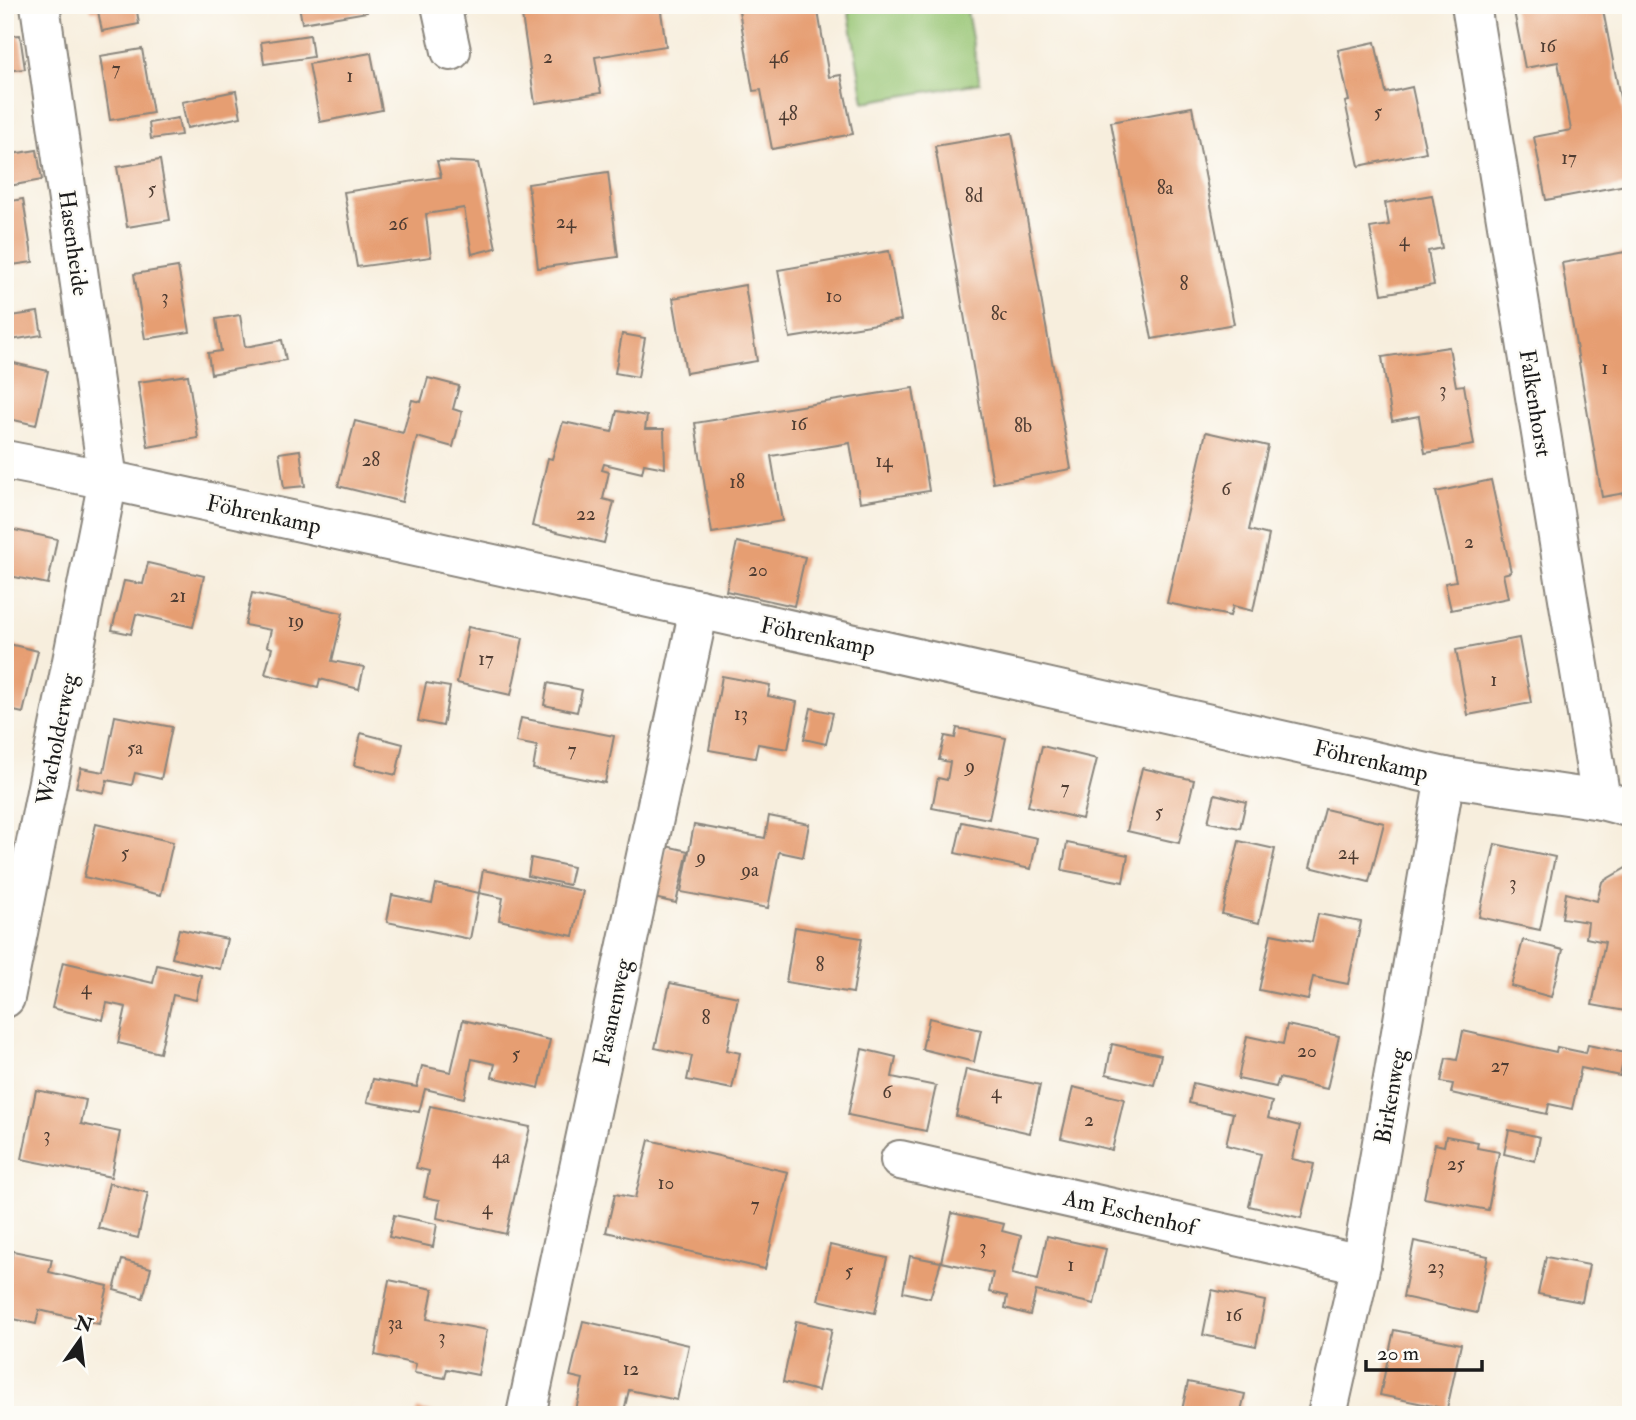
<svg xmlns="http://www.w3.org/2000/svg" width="1636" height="1420" font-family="'IM FELL Double Pica',serif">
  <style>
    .green { fill: #97c573; stroke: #5a7048; stroke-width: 2 }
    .building { fill: #e69e72 }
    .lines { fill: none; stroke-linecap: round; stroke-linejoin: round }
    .minor-casing { stroke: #8a857c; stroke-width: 42 }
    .minor { stroke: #fff; stroke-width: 38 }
    .labels { text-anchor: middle; stroke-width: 5; stroke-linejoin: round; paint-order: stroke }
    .number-label { font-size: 19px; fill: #4e3c32 }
    .street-label { font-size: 23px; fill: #1c1c1c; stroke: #fdfcf7 }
  </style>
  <rect width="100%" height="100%" fill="#fdfcf7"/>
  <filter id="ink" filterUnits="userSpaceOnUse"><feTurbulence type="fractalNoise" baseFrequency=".0143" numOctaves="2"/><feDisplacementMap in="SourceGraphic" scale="14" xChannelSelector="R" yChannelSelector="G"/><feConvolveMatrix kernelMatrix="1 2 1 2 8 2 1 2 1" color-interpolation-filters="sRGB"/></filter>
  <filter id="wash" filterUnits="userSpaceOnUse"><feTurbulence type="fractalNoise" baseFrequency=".00686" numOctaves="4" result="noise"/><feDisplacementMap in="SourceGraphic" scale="28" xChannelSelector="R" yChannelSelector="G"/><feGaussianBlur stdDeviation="1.57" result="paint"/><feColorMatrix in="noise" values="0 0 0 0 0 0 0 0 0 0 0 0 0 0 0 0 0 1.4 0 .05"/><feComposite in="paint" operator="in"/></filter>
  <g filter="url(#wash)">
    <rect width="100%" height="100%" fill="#f7eedd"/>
    <polygon class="green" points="871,5 966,5 980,83 864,102 848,8"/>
    <g id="blocks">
      <g class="building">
        <polygon points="90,5 136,5 139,24 102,31 98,11 91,11"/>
        <polygon points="299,5 366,5 367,12 302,23"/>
        <polygon points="545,5 587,5 588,8 608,5 660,5 666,46 595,57 601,93 535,103 521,9"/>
        <polygon points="738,5 817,5 829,77 841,75 853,134 772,149 761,90 753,91"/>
        <polygon points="1517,5 1602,5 1631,154 1631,184 1546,200 1534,137 1571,130 1558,62 1525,68 1513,6"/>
        <polygon points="20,35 25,69 5,71 5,36"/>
        <polygon points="310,35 313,57 264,64 261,42"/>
        <polygon points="1375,42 1386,93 1412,87 1426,152 1359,166 1345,102 1349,101 1338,50"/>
        <polygon points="142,49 153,113 110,120 100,56"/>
        <polygon points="371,53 382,110 320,122 309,64"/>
        <polygon points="236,91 241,117 187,128 182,102"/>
        <polygon points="1192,107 1234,324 1152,339 1111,122"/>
        <polygon points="5,117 7,117 12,154 37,150 42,180 9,186 5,163"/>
        <polygon points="178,118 181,135 151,139 149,123"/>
        <polygon points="1012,133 1071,469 993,483 935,146"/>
        <polygon points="160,160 170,220 127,227 117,167"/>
        <polygon points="437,161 478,163 496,248 472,254 464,208 426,214 431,257 357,267 344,192 441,177"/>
        <polygon points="608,172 618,257 538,268 528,184"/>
        <polygon points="1432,195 1442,248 1428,251 1434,285 1382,294 1370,228 1389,225 1385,203"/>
        <polygon points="23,199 33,262 5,266 5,202"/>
        <polygon points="889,251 901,320 790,338 778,270"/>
        <polygon points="1631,251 1631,492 1602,497 1562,263"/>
        <polygon points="178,267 190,332 145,339 134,274"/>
        <polygon points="745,285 757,361 686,373 673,298"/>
        <polygon points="38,312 42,335 5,341 5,317"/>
        <polygon points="240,315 245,347 282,340 286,360 211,374 208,353 221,351 216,319"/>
        <polygon points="622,334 645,338 638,377 615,373"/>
        <polygon points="1449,347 1456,386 1464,385 1474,445 1425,453 1419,416 1392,421 1382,357"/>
        <polygon points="5,361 48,371 36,425 5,418"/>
        <polygon points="188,375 198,438 148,447 138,382"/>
        <polygon points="428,378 459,386 453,409 462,412 453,447 417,437 402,502 338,486 355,421 403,433 412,400 421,402"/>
        <polygon points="913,388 929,491 860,502 850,443 771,456 782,521 712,533 695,423"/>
        <polygon points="617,411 647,416 645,429 664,429 665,468 644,464 642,473 604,464 602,470 609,472 603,499 614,502 604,543 532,526 548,458 552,459 563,422 612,432"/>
        <polygon points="1206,432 1268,446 1249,530 1269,535 1253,611 1233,606 1230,616 1167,603"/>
        <polygon points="300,450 305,486 284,488 279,453"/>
        <polygon points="1491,480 1511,572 1503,574 1508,598 1451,610 1445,583 1456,581 1436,492"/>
        <polygon points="5,528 57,539 48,584 5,575"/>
        <polygon points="737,542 805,557 794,606 726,591"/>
        <polygon points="148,563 204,576 193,627 136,614 131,634 112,630 124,581 143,584"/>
        <polygon points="252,593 343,613 332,661 364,667 359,689 320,679 318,687 265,674 272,648 267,646 271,630 245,625"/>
        <polygon points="468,627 523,638 511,695 457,683"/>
        <polygon points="1519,638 1531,703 1468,715 1456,650"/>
        <polygon points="5,643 38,651 23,713 5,709"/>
        <polygon points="722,676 770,685 768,696 797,702 788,749 758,744 755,758 709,750"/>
        <polygon points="426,683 450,687 443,726 418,721"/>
        <polygon points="548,683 582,690 577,712 544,705"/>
        <polygon points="811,708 833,713 826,744 804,739"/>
        <polygon points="115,716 172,727 161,779 135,773 132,785 107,780 104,793 76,787 81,768 104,772"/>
        <polygon points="521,718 614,736 605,783 533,769 537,746 516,742"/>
        <polygon points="957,728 1006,738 989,819 932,808 938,778 947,780 950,762 939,760 945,736 955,738"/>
        <polygon points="361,733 403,744 396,775 354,765"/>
        <polygon points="1042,746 1097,759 1082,819 1028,806"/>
        <polygon points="1142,768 1194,780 1179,843 1127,831"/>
        <polygon points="1215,794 1246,802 1240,828 1208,822"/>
        <polygon points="1325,809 1384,823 1369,882 1310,867"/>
        <polygon points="769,816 809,824 803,857 779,852 768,908 681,892 694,825 765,838"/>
        <polygon points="962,822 1037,838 1031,869 955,853"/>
        <polygon points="96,824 173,842 161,895 84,877"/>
        <polygon points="1239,841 1275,849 1259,923 1222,914"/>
        <polygon points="1067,843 1128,855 1123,882 1062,870"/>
        <polygon points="1495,844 1555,857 1540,930 1479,917"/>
        <polygon points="666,846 688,851 676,903 654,898"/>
        <polygon points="531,858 573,867 569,885 528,876"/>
        <polygon points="1631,865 1631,1012 1592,1005 1605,942 1586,938 1588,922 1562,918 1566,893 1597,901 1602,882"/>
        <polygon points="483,870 583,891 573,936 499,920 503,898 479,893 470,939 387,922 392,895 432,903 436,884 479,893"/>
        <polygon points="1318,914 1361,922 1348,984 1313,977 1308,1000 1259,990 1271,934 1312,942"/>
        <polygon points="795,927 862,938 853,993 786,982"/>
        <polygon points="179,929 227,939 220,969 172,958"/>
        <polygon points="1523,940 1563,950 1551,997 1511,986"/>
        <polygon points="63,962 153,983 157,965 201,975 196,1000 173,995 160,1053 118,1043 126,1007 107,1003 103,1020 52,1008"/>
        <polygon points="670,983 738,997 727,1050 740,1053 732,1089 687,1080 692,1056 655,1048"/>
        <polygon points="929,1018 981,1030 974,1062 922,1049"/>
        <polygon points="463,1020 550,1040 539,1088 492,1077 495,1064 472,1059 464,1098 425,1089 419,1112 367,1102 373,1079 417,1087 422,1066 451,1072"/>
        <polygon points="1287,1025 1339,1036 1327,1089 1279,1078 1276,1087 1238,1079 1247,1036 1283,1044"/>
        <polygon points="1463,1031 1556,1052 1557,1047 1586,1053 1588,1045 1625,1053 1620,1076 1581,1068 1572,1109 1549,1104 1547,1114 1451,1093 1453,1084 1441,1082 1446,1058 1457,1060"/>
        <polygon points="1112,1044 1161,1055 1154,1085 1106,1074"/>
        <polygon points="862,1049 896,1057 892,1077 936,1086 926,1131 848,1115"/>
        <polygon points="966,1069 1040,1085 1030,1133 956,1116"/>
        <polygon points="1193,1083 1272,1102 1268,1118 1300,1126 1292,1159 1314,1164 1301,1218 1249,1206 1261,1154 1226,1145 1233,1113 1189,1103"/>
        <polygon points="1073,1087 1124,1099 1112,1150 1061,1138"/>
        <polygon points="36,1090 86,1100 81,1124 120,1132 111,1177 22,1159"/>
        <polygon points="430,1106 530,1127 506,1234 437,1218 440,1200 424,1197 429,1171 416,1168"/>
        <polygon points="1509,1130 1540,1137 1535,1161 1504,1154"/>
        <polygon points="1446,1136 1478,1142 1477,1148 1499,1152 1488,1210 1424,1198 1435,1144 1444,1146"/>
        <polygon points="649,1140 788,1172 765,1269 606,1232 615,1194 635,1198"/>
        <polygon points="109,1183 148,1193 138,1238 98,1228"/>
        <polygon points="952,1213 1004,1224 1002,1231 1021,1236 1012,1274 1038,1280 1047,1236 1106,1249 1094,1304 1036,1291 1030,1315 1005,1308 1007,1296 989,1292 993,1273 941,1262 930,1298 903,1292 910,1256 941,1262"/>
        <polygon points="394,1215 437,1224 433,1247 389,1237"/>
        <polygon points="1414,1241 1488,1256 1477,1313 1403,1297"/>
        <polygon points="830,1245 887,1258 875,1313 818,1300"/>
        <polygon points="13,1251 52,1259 49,1272 108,1286 99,1324 39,1310 36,1324 5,1317 5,1270 9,1270"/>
        <polygon points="1546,1257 1589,1265 1582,1302 1538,1294"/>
        <polygon points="122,1260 151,1268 143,1298 114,1290"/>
        <polygon points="389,1280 433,1289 427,1319 487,1330 478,1375 447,1369 445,1378 414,1373 416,1364 375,1355"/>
        <polygon points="1212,1290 1265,1301 1256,1346 1203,1335"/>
        <polygon points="583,1321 689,1345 677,1400 629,1390 623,1415 595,1415 576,1410 583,1379 570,1376"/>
        <polygon points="796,1321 832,1329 818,1391 783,1382"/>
        <polygon points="1394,1330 1461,1344 1447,1409 1380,1395"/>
        <polygon points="1188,1382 1245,1394 1240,1415 1181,1415"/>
        <polygon points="417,1409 440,1414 439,1415 415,1415"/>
      </g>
    </g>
  </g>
  <g filter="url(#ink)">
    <use href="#blocks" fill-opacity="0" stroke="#8a857c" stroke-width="2"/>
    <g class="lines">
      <defs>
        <g id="minor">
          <polyline points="441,5 451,51"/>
          <polyline points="1471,5 1601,800"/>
          <polyline points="5,460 108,480 699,609 1445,777 1601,800 1631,808"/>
          <polyline points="5,998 108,480 40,5"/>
          <polyline points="900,1160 1361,1264"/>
          <polyline points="526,1415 699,609"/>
          <polyline points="1327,1415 1361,1264 1445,777"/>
        </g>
      </defs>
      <use href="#minor" class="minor-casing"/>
      <use href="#minor" class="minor"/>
    </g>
  </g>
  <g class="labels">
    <g class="number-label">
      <text x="1548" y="52">16</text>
      <text x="548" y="63">2</text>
      <text x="779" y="63">46</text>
      <text x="116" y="75">7</text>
      <text x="350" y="82">1</text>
      <text x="1378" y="118">5</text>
      <text x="788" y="120">48</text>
      <text x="1569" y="164">17</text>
      <text x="1165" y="194">8a</text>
      <text x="152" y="195">5</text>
      <text x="974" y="202">8d</text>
      <text x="566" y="228">24</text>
      <text x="398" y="230">26</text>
      <text x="1404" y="246">4</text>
      <text x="1184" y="290">8</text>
      <text x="834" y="302">10</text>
      <text x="165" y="303">3</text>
      <text x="999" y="320">8c</text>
      <text x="1605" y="374">1</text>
      <text x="1443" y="396">3</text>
      <text x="799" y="430">16</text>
      <text x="1023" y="432">8b</text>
      <text x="371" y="466">28</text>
      <text x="884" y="467">14</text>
      <text x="737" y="488">18</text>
      <text x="1226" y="495">6</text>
      <text x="586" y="520">22</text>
      <text x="1469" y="548">2</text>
      <text x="758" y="576">20</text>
      <text x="178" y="602">21</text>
      <text x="296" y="627">19</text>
      <text x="486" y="665">17</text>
      <text x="1494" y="686">1</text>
      <text x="741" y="720">13</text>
      <text x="135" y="754">5a</text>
      <text x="572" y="756">7</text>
      <text x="970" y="772">9</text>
      <text x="1065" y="794">7</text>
      <text x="1159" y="818">5</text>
      <text x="125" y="859">5</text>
      <text x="1348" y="859">24</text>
      <text x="701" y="863">9</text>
      <text x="750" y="876">9a</text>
      <text x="1513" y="889">3</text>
      <text x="820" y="971">8</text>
      <text x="86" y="994">4</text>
      <text x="706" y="1024">8</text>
      <text x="1307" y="1057">20</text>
      <text x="516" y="1060">5</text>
      <text x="1500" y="1072">27</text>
      <text x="887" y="1098">6</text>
      <text x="996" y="1098">4</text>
      <text x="1089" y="1126">2</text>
      <text x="47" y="1141">3</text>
      <text x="501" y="1163">4a</text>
      <text x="1456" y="1170">25</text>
      <text x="666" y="1189">10</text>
      <text x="755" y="1211">7</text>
      <text x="487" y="1214">4</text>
      <text x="983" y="1253">3</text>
      <text x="1071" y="1271">1</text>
      <text x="1436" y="1273">23</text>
      <text x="849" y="1277">5</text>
      <text x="1234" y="1321">16</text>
      <text x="395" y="1329">3a</text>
      <text x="442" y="1343">3</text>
      <text x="631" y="1375">12</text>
    </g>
    <g class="street-label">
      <text transform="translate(74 243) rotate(82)" y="8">Hasenheide</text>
      <text transform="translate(1536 403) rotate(81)" y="8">Falkenhorst</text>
      <text transform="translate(264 514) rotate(12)" y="8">Föhrenkamp</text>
      <text transform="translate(818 636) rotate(12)" y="8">Föhrenkamp</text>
      <text transform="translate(56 739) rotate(-79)" y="8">Wacholderweg</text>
      <text transform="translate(1371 760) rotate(13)" y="8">Föhrenkamp</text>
      <text transform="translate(612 1012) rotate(-78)" y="8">Fasanenweg</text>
      <text transform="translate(1390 1096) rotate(-80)" y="8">Birkenweg</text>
      <text transform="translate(1130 1212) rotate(13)" y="8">Am Eschenhof</text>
    </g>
  </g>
  <rect width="1636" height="1420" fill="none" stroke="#fdfcf7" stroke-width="28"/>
  <g transform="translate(80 1340) rotate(14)" stroke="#fdfcf7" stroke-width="5" paint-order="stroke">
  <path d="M0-5L12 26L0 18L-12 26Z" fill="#1c1c1c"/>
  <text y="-10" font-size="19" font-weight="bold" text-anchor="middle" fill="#1c1c1c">N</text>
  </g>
  <path d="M1366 1360v10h116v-10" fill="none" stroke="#1c1c1c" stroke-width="3.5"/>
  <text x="1377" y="1360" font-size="21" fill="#1c1c1c" stroke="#fdfcf7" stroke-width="5" paint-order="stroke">20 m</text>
</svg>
